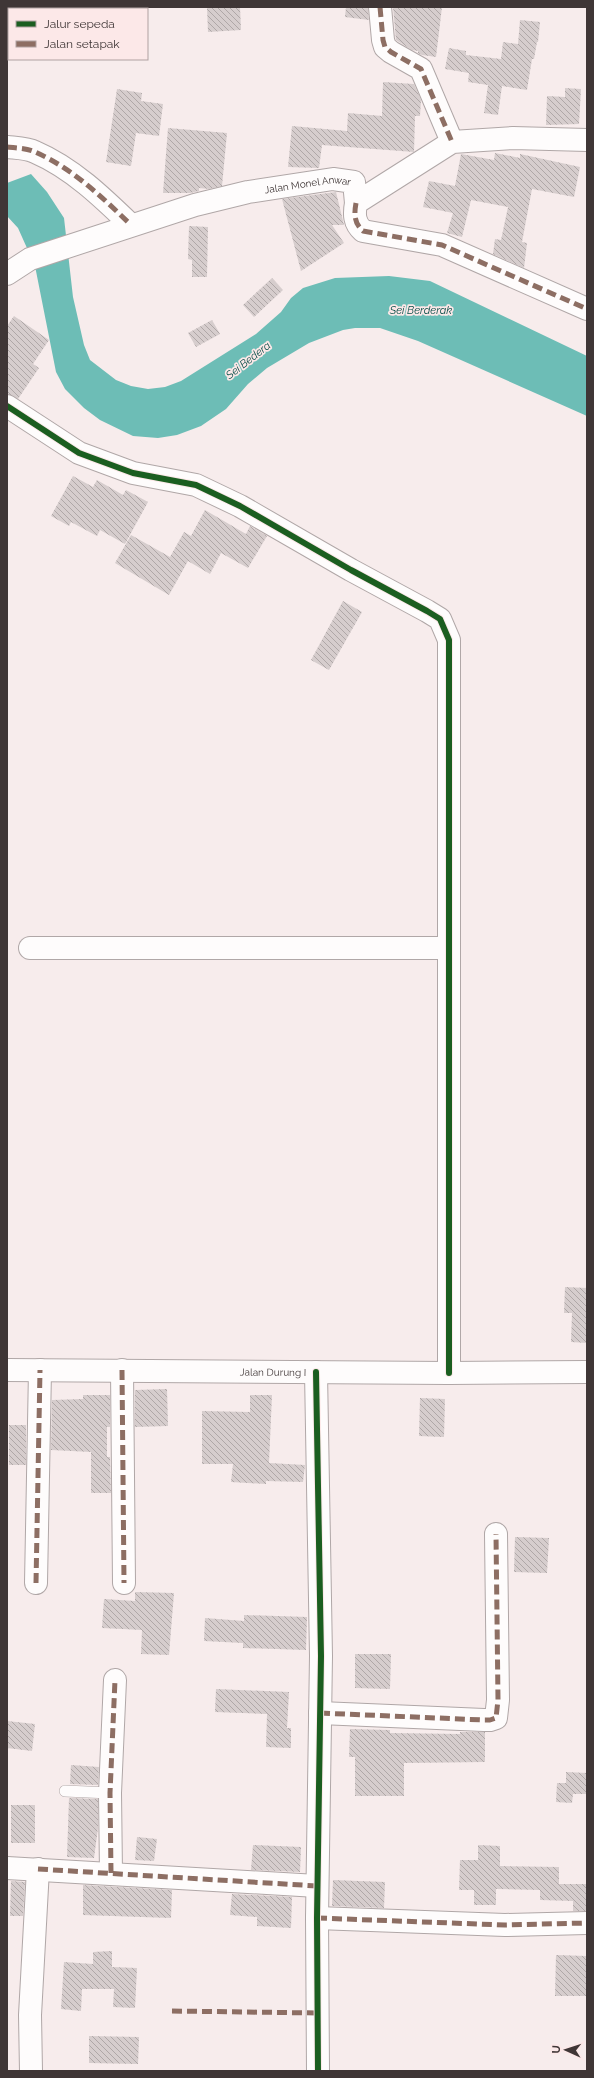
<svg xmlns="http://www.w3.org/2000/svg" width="594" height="2078" font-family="Raleway,sans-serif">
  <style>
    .water { fill: #6dbdb6 }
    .building { fill: url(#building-back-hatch) }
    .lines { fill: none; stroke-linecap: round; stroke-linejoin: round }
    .service-casing { stroke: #b0a7a7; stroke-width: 12 }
    .minor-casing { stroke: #b0a7a7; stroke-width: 24 }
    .service { stroke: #fefcfc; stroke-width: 11 }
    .minor { stroke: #fefcfc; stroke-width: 22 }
    .quiet { stroke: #8d6e63; stroke-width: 5; stroke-dasharray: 10 5; stroke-linecap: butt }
    .cycleway-casing { stroke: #fce8e8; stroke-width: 8 }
    .cycleway { stroke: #1b5e20; stroke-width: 6 }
    .labels { text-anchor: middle; stroke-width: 3.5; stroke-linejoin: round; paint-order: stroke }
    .street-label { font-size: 10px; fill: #3f3636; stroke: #fce8e8 }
    .water-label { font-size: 11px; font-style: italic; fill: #064d47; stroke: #fce8e8 }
  </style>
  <defs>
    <pattern id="building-back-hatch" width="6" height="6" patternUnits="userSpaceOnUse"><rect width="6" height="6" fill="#d6cdcd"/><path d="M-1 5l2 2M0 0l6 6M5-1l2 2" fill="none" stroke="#afa7a7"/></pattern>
  </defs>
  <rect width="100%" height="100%" fill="#f7ecec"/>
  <polygon class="water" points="31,174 47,192 64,218 73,297 84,345 90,360 116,380 131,386 148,389 165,387 181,381 256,334 281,312 291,298 303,288 335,278 389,276 430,281 587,356 587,416 418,341 380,328 355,328 343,330 309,343 267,368 248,384 226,409 201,426 177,435 158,438 133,436 100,420 84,408 65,389 56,372 35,266 18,228 7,216 7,183"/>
  <g class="building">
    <polygon points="207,7 240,7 241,30 208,32"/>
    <polygon points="346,7 368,7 369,20 345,17"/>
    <polygon points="393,7 442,7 436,57 422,55 418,53 418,51 412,50 396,40"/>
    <polygon points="520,20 540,22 538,42 537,42 534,59 532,59 527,90 502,86 498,115 484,113 488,85 468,82 469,73 445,69 449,48 466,51 466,55 501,59 503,42 518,44"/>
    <polygon points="383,82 414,84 421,100 420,116 415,116 414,152 322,145 319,168 288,167 292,126 347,131 348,113 382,116"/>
    <polygon points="565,88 581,89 579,124 546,125 547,96 565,97"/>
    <polygon points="117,89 142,93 141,101 163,104 159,136 136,133 131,166 106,162"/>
    <polygon points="168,128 227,133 222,186 209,189 199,188 199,191 190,193 163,193"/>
    <polygon points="495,153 520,158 520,154 580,167 574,197 532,189 522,242 527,243 524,268 493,254 495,239 501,240 508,207 471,200 462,237 447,233 453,213 423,207 429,181 455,186 461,154 494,160"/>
    <polygon points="336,192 344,225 332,225 344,243 301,271 282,199"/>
    <polygon points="189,226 208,227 207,277 192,277 192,260 188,259"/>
    <polygon points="272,278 283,290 254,317 243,305"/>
    <polygon points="14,316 49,340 33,364 39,368 18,399 7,394 7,326"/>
    <polygon points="212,320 220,334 196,347 188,333"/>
    <polygon points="73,476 93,487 97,480 123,495 126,490 148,502 125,544 100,530 97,536 71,522 69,526 51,516"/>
    <polygon points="205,510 246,534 250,526 267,536 248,568 221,553 210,574 188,561 169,595 115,563 131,535 170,557 184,532 191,536"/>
    <polygon points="343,601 362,612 329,670 311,660"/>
    <polygon points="565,1287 587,1288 587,1343 571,1342 572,1313 564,1313"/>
    <polygon points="167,1389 168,1426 135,1427 135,1390"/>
    <polygon points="83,1395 110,1395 110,1427 107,1427 107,1457 110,1457 111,1493 91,1493 91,1452 51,1450 52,1400 83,1399"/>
    <polygon points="250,1395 272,1395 269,1463 305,1465 303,1482 266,1481 266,1484 231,1482 233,1464 202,1464 202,1411 250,1412"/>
    <polygon points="420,1398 445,1399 444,1437 419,1436"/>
    <rect x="9" y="1425" width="17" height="40"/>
    <polygon points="515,1537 549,1538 547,1573 514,1572"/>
    <polygon points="135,1592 174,1593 169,1655 141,1654 142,1630 102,1628 104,1599 135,1601"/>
    <polygon points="244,1615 307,1617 306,1650 243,1648 243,1643 204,1641 205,1618 244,1621"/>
    <polygon points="355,1654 391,1654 390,1689 355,1688"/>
    <polygon points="216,1689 289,1692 287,1728 291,1728 291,1748 266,1747 267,1714 215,1712"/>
    <polygon points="7,1721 35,1724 32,1751 7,1748"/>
    <polygon points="350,1729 390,1730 390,1733 460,1734 460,1732 485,1732 485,1762 404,1763 404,1796 355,1796 355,1757 349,1757"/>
    <polygon points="71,1765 99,1767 98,1785 70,1784"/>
    <polygon points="566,1772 587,1773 587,1794 573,1794 572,1803 556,1802 557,1783 566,1783"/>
    <polygon points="69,1798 98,1799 98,1828 94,1858 67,1857"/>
    <rect x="11" y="1805" width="24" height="38"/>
    <polygon points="137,1837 157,1839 154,1861 135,1860"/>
    <polygon points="253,1845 301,1847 300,1872 251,1870"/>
    <polygon points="478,1845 500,1846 500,1866 559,1867 559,1884 587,1884 587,1911 573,1911 573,1901 540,1900 540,1890 496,1889 496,1905 474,1905 474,1890 459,1890 460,1860 478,1860"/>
    <polygon points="333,1880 385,1882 384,1908 332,1906"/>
    <polygon points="11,1881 25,1882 23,1916 10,1916"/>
    <polygon points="83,1885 172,1890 171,1918 83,1915"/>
    <polygon points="232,1894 292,1897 291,1928 257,1926 257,1917 230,1915"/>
    <polygon points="112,1951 112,1967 137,1968 135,2008 113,2007 114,1989 82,1989 81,2011 61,2009 64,1962 93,1964 93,1952"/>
    <polygon points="556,1955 587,1956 587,1996 555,1996"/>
    <polygon points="89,2036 139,2037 138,2064 89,2063"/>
  </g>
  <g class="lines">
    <defs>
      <polyline id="service" points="65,1791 110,1793"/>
      <g id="minor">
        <polyline points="380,7 383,40 385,47 391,52 421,69 452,142"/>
        <path d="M7 147C16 148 27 148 35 152 72 168 102 197 131 225"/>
        <path d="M356 203C354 214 354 223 363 231L442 245 587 309"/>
        <path id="s1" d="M7 274 30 259 195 205 248 192 333 179 354 182 356 203 452 142 513 138 587 140"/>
        <polyline points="7,406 79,453 133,473 196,485 240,506 351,570 427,611 440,619 449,640 449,1373"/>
        <polyline points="30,948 449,948"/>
        <path id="s2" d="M7 1370 449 1373 587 1372"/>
        <polyline points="122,1370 124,1583"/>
        <polyline points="316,1372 321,1656 317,1918 318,2071"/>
        <polyline points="36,1583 40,1370"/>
        <polyline points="320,1713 484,1720 490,1720 496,1718 498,1700 496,1534"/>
        <polyline points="7,1868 317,1886"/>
        <polyline points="111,1873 110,1793 115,1680"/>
        <polyline points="317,1918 505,1925 587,1923"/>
        <polyline points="31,2071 30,2015 38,1869"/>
      </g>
    </defs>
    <use href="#service" class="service-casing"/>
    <use href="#minor" class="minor-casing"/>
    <use href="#service" class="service"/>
    <use href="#minor" class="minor"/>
    <g class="quiet">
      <polyline points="380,7 383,40 385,47 391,52 421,69 452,142"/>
      <path d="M7 147C16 148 27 148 35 152 72 168 102 197 131 225"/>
      <path d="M356 203C354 214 354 223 363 231L442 245 587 309"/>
      <polyline points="122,1370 124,1583"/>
      <polyline points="36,1583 40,1370"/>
      <polyline points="320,1713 484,1720 490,1720 496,1718 498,1700 496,1534"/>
      <polyline points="38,1869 317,1886"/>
      <polyline points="111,1873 110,1793 115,1680"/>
      <polyline points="317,1918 505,1925 587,1923"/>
      <polyline points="172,2011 318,2013"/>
    </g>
    <defs>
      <g id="cycleway">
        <polyline points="7,406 79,453 133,473 196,485 240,506 351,570 427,611 440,619 449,640 449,1373"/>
        <polyline points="316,1372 321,1656 317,1918 318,2071"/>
      </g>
    </defs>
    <use href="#cycleway" class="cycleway-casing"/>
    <use href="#cycleway" class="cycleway"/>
  </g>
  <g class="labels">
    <g class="street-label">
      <text dy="4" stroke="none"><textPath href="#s1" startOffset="316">Jalan Monel Anwar</textPath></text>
      <text dy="4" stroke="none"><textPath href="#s2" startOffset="266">Jalan Durung I</textPath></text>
    </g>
    <g class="water-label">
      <text x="421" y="314">Sei Berderak</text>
      <text transform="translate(248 360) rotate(-38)" y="4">Sei Bedera</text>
    </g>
  </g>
  <rect width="594" height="2078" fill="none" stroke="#3f3636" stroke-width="16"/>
  <rect x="8" y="8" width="140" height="52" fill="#fce8e8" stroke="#b0a1a1"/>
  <rect x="16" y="21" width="20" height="6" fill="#1b5e20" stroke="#b0a1a1"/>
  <text x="44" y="28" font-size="12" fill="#3f3636">Jalur sepeda</text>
  <rect x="16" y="41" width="20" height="6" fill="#8d6e63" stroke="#b0a1a1"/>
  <text x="44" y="48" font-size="12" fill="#3f3636">Jalan setapak</text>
  <g transform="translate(566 2050) rotate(273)" stroke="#fce8e8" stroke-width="3" paint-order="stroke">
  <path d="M0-3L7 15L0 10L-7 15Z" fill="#3f3636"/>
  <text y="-6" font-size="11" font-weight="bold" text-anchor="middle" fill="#3f3636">U</text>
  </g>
</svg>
